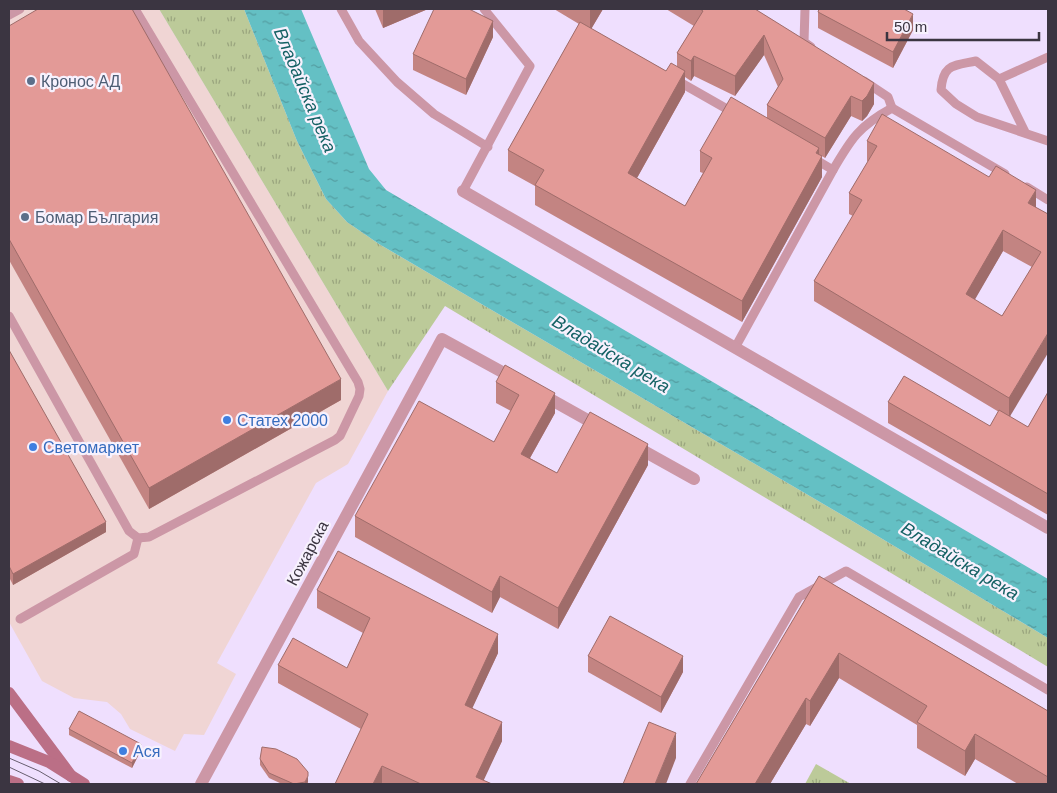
<svg xmlns="http://www.w3.org/2000/svg" width="1057" height="793" font-family="Helvetica,sans-serif">
  <style>
    .commercial { fill: #f0d5d4 }
    .grass { fill: url(#grass-tufts) }
    .water { fill: url(#water-ripples) }
    .lines { fill: none; stroke-linecap: round; stroke-linejoin: round }
    .lane { stroke: #cc97a6; stroke-width: 9 }
    .street { stroke: #cc97a6; stroke-width: 12 }
    .secondary { stroke: #bb6f86; stroke-width: 12 }
    .tram { stroke: #675e6f; stroke-width: 1 }
    .wall { fill: #c38482; fill-rule: evenodd }
    .shaded-wall { fill: #9f6c6a }
    .building { fill: #e39a97; stroke: #9f6c6a; fill-rule: evenodd }
    .service-dot { fill: #5c6f8a; stroke: #f7f1fd; stroke-width: 2 }
    .shop-dot { fill: #3f7fe0; stroke: #f7f1fd; stroke-width: 2 }
    .labels { text-anchor: middle; stroke-width: 4.5; stroke-linejoin: round; paint-order: stroke }
    .service-label { font-size: 16px; fill: #4e5e75; stroke: #f7f1fd; text-anchor: start }
    .shop-label { font-size: 16px; fill: #366cbe; stroke: #f7f1fd; text-anchor: start }
    .street-label { font-size: 16px; fill: #3b3541; stroke: #f7f1fd }
    .water-label { font-size: 18px; font-style: italic; fill: #146164; stroke: #f7f1fd }
  </style>
  <defs>
    <pattern id="grass-tufts" width="24" height="20" patternUnits="userSpaceOnUse" patternTransform="scale(1.25)"><rect width="24" height="20" fill="#bcca99"/><path d="M3 7l-1-3M5 7V3M7 7l1-3M15 17l-1-3M17 17v-4M19 17l1-3" fill="none" stroke="#9aa57e"/></pattern>
    <pattern id="water-ripples" width="26" height="14" patternUnits="userSpaceOnUse" patternTransform="scale(1.25)"><rect width="26" height="14" fill="#64c0c4"/><path d="M2 4q2-2 4 0t4 0M15 11q2-2 4 0t4 0" fill="none" stroke="#549da1"/></pattern>
  </defs>
  <rect width="100%" height="100%" fill="#efdffe"/>
  <polygon class="commercial" points="9,9 159,9 388,391 348,464 316,483 217,663 236,674 204,735 184,734 175,751 130,729 121,714 107,702 74,698 42,681 9,622"/>
  <g class="grass">
    <polygon points="159,9 244,9 297,141 326,199 347,222 379,244 849,519 1048,638 1048,667 445,306 388,391"/>
    <polygon points="816,764 851,784 805,784"/>
  </g>
  <polygon class="water" points="244,9 301,9 369,169 386,190 1048,579 1048,638 849,519 379,244 347,222 326,199 297,141"/>
  <g class="lines">
    <g class="lane">
      <polyline points="341,9 359,41 397,82 434,114 488,147"/>
      <polyline points="805,9 804,42 811,47"/>
      <polyline points="9,15 20,9"/>
      <polyline points="999,79 1048,57"/>
      <polyline points="676,80 734,113"/>
      <polyline points="864,81 888,97 892,108"/>
      <path d="M1025 132 999 79 976 61C953 66 943 64 941 90L956 104 977 117 1048 141"/>
      <path d="M813 158 833 170C851 139 859 126 892 108L1005 174"/>
      <polyline points="1027,187 1048,200"/>
      <polyline points="463,191 530,66 484,9"/>
      <polyline points="9,316 129,531 138,538 149,537 335,440 340,436 359,396 360,389 358,382 135,9"/>
      <polyline points="736,346 833,170"/>
      <polyline points="20,619 134,554 138,538"/>
      <polyline points="690,784 799,597 846,571 1048,690"/>
    </g>
    <g class="street">
      <polyline points="463,191 1048,528"/>
      <polyline points="541,394 600,427"/>
      <polyline points="633,445 694,479"/>
      <polyline points="201,784 442,339 515,379"/>
    </g>
    <g class="secondary">
      <polyline points="9,693 71,776"/>
      <polyline points="9,746 49,762 84,784"/>
      <polyline points="9,781 18,784"/>
    </g>
    <g class="tram">
      <polyline points="9,758 39,771 61,784"/>
      <polyline points="9,767 45,784"/>
    </g>
  </g>
  <g class="wall">
    <polygon points="375,9 428,9 383,28"/>
    <path d="M554 9H603L591 29 666 71 677 67V53L694 26 666 9H755L874 104 867 116 862 121 851 116 825 158 822 156V177L742 322 535 205V186L508 171V150L579 24ZM764 55 778 87 767 105V119L700 151V172L703 173 685 206 637 178 685 92V77L691 81 694 76 735 96Z"/>
    <polygon points="818,12 913,30 893,68 818,28"/>
    <polygon points="9,26 341,400 149,509 9,260"/>
    <polygon points="493,37 466,95 413,70 413,54"/>
    <path d="M867 141 1036 208 1048 214 1010 417 1028 427 1048 392V515L888 423V402L990 426 999 412 814 301V281L853 216 849 214V193L868 162 867 161ZM1003 251 1032 267 1002 316 974 300Z"/>
    <polygon points="9,350 106,532 13,585 9,577"/>
    <polygon points="496,382 555,413 530,458 557,473 648,465 558,629 500,597 492,613 355,537 355,516 494,442 511,411 496,403"/>
    <polygon points="819,576 1048,711 1048,784 1018,784 975,759 965,776 917,748 917,725 839,678 810,726 806,724 770,784 696,784"/>
    <polygon points="317,590 498,653 472,708 502,741 483,780 492,784 335,784 361,729 278,683 278,665 347,668 363,633 317,608"/>
    <polygon points="588,656 683,672 661,713 588,672"/>
    <polygon points="69,729 141,750 132,768 69,735"/>
    <polygon points="260,759 308,782 307,784 282,784 269,778 260,765"/>
  </g>
  <g class="shaded-wall">
    <polygon points="383,9 428,9 383,28"/>
    <polygon points="591,9 603,9 590,31 590,10"/>
    <polygon points="913,14 913,30 893,68 893,52"/>
    <polygon points="493,21 493,37 466,95 466,79"/>
    <polygon points="764,35 764,55 735,96 735,76"/>
    <polygon points="694,56 694,76 691,81 691,61"/>
    <polygon points="685,71 685,92 628,194 628,173"/>
    <polygon points="874,83 874,104 867,116 862,121 862,101"/>
    <polygon points="851,96 851,116 825,158 825,138"/>
    <polygon points="819,148 819,162 822,156 822,177 742,322 742,301"/>
    <polygon points="1036,190 1036,210 1028,203"/>
    <polygon points="1003,230 1003,251 966,315 966,294"/>
    <polygon points="1048,333 1048,353 1009,418 1009,398"/>
    <polygon points="341,379 341,400 149,509 149,488"/>
    <polygon points="555,393 555,413 521,474 521,454"/>
    <polygon points="648,444 648,465 558,629 558,608"/>
    <polygon points="106,522 106,532 13,585 13,574"/>
    <polygon points="500,576 500,597 492,613 492,592"/>
    <polygon points="498,634 498,653 465,724 465,705"/>
    <polygon points="839,653 839,678 810,726 810,701"/>
    <polygon points="683,656 683,672 661,713 661,697"/>
    <polygon points="806,698 806,724 770,784 755,784"/>
    <polygon points="502,722 502,741 482,784 476,777"/>
    <polygon points="676,733 676,758 666,784 655,784"/>
    <polygon points="975,734 975,759 965,776 965,751"/>
    <polygon points="141,744 141,750 132,768 132,763"/>
    <polygon points="382,766 382,784 373,784"/>
    <polygon points="308,776 308,782 307,784 305,784 305,782"/>
  </g>
  <g class="building">
    <polygon points="38,9 132,9 341,379 149,488 9,239 9,26"/>
    <polygon points="434,9 469,9 493,21 466,79 413,54"/>
    <polygon points="700,9 755,9 874,83 867,96 862,101 851,96 825,138 767,105 783,79 764,35 735,76 694,56 691,61 677,53 703,11"/>
    <polygon points="819,9 904,9 913,14 893,52 818,12"/>
    <polygon points="580,22 666,71 671,63 685,71 628,173 685,206 712,158 700,151 731,97 819,148 816,153 822,156 742,301 535,185 544,170 508,150"/>
    <path d="M882 114 989 177 996 166 1036 190 1028 203 1048 214V333L1009 398 814 281 862 200 849 193 877 146 867 141ZM1003 230 1041 252 1002 316 966 294Z"/>
    <polygon points="9,350 106,522 13,574 9,566"/>
    <polygon points="505,365 555,393 521,454 557,473 590,412 648,444 558,608 500,576 492,592 355,516 419,401 494,442 519,395 496,382"/>
    <polygon points="904,376 990,426 999,410 1028,427 1048,392 1048,494 888,402"/>
    <polygon points="338,551 498,634 465,705 502,722 476,777 492,784 421,784 382,766 373,784 335,784 368,714 278,665 293,638 347,668 370,618 317,590"/>
    <polygon points="819,576 1048,711 1048,777 975,734 965,751 917,722 927,706 839,653 810,701 806,698 755,784 696,784"/>
    <polygon points="610,616 683,656 661,697 588,656"/>
    <polygon points="79,711 141,744 132,763 69,729"/>
    <polygon points="649,722 676,733 655,784 623,784"/>
    <polygon points="262,747 276,749 297,759 308,772 308,776 305,782 294,784 269,773 260,759"/>
  </g>
  <g class="service-dot">
    <circle cx="31" cy="81" r="5"/>
    <circle cx="25" cy="217" r="5"/>
  </g>
  <g class="shop-dot">
    <circle cx="227" cy="420" r="5"/>
    <circle cx="33" cy="447" r="5"/>
    <circle cx="123" cy="751" r="5"/>
  </g>
  <g class="labels">
    <g class="service-label">
      <text x="41" y="87">Кронос АД</text>
      <text x="35" y="223">Бомар България</text>
    </g>
    <g class="shop-label">
      <text x="237" y="426">Статех 2000</text>
      <text x="43" y="453">Светомаркет</text>
      <text x="133" y="757">Ася</text>
    </g>
    <g class="street-label">
      <text transform="translate(307 553) rotate(-62)" y="6">Кожарска</text>
    </g>
    <g class="water-label">
      <text transform="translate(305 90) rotate(67)" y="6">Владайска река</text>
      <text transform="translate(611 354) rotate(31)" y="6">Владайска река</text>
      <text transform="translate(960 561) rotate(31)" y="6">Владайска река</text>
    </g>
  </g>
  <rect width="1057" height="793" fill="none" stroke="#3b3541" stroke-width="20"/>
  <path d="M887 32v8h152v-8" fill="none" stroke="#3b3541" stroke-width="2.5"/>
  <text x="894" y="32" font-size="15" fill="#3b3541" stroke="#f7f1fd" stroke-width="4" paint-order="stroke">50 m</text>
</svg>
